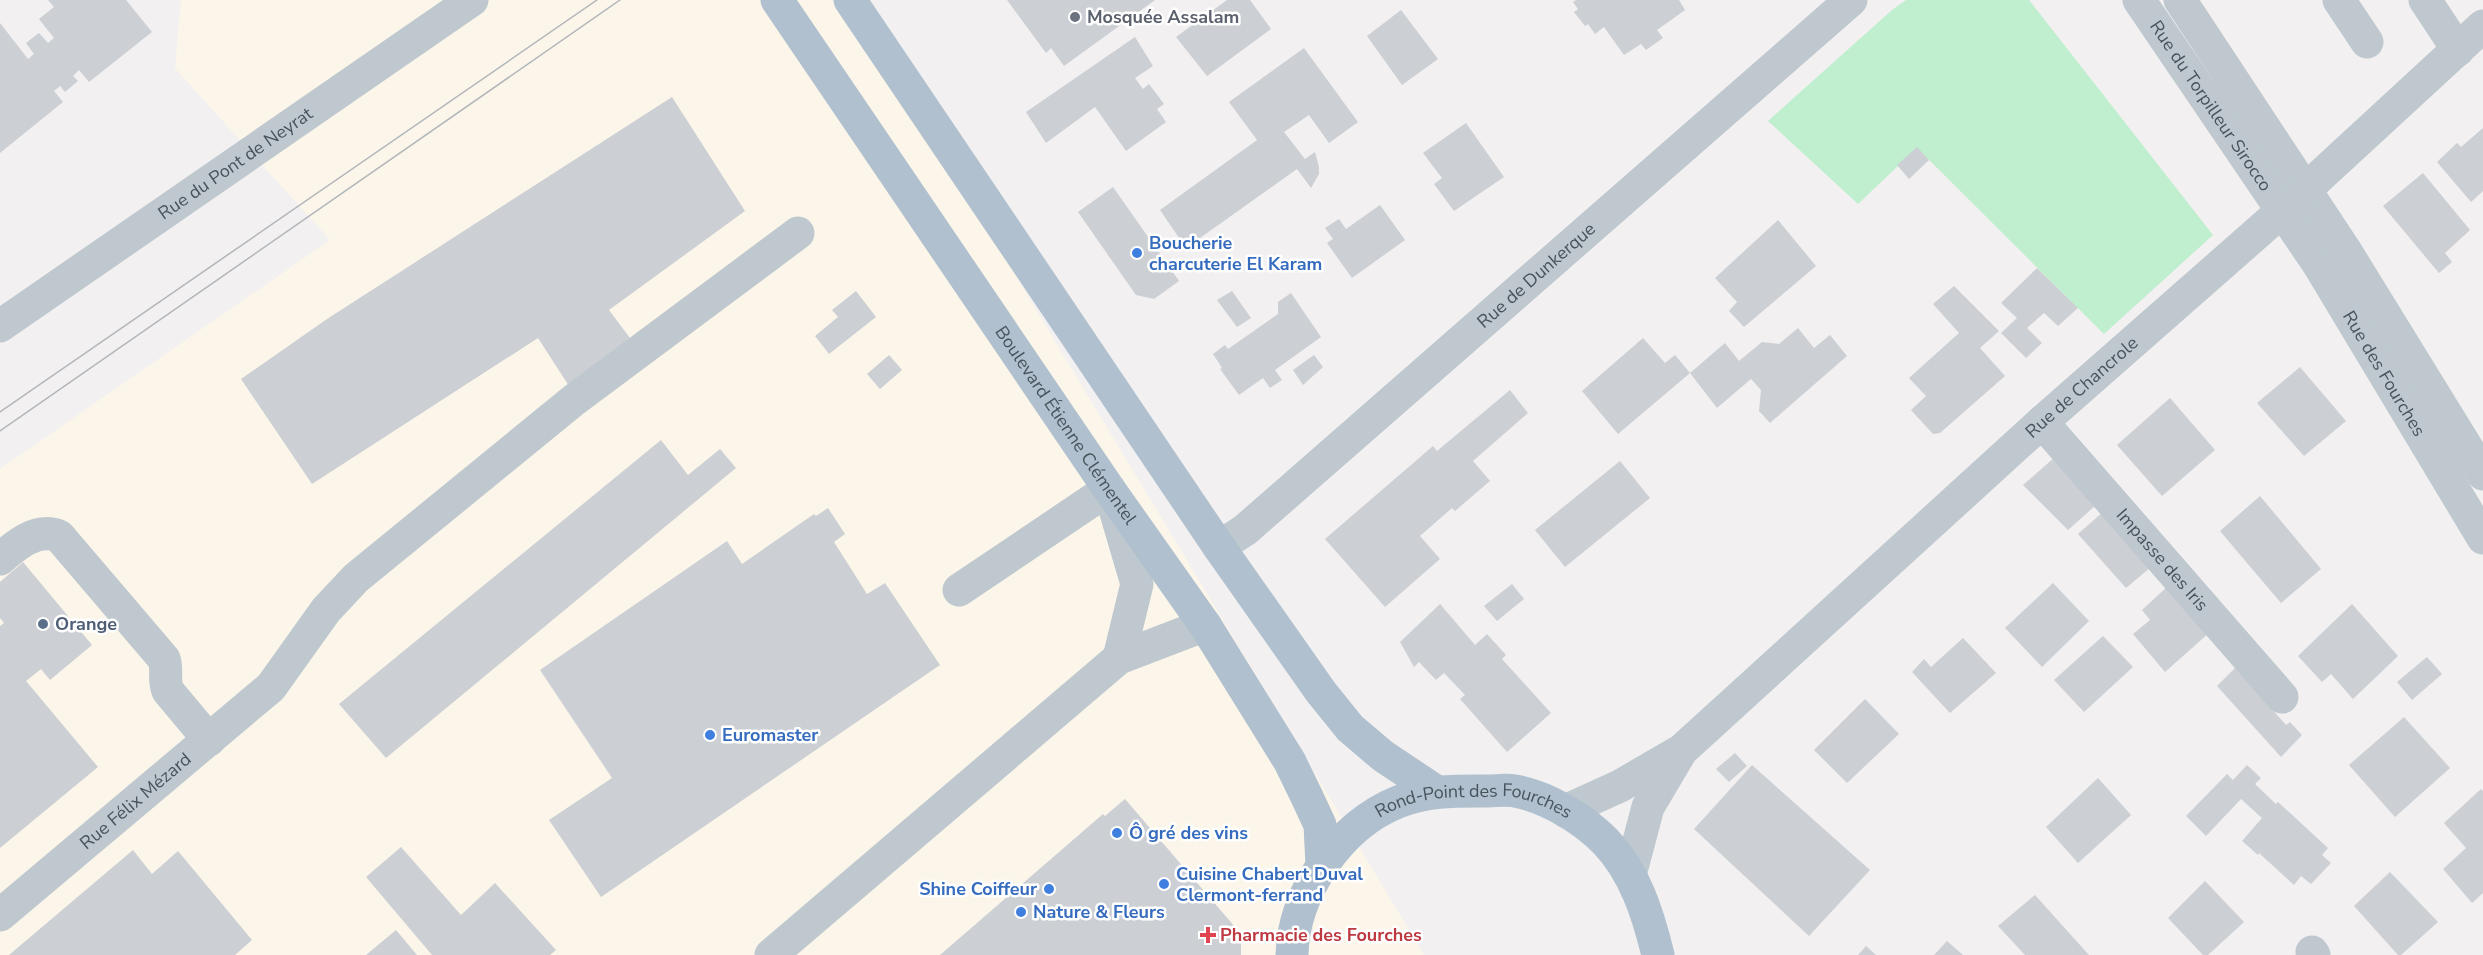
<svg xmlns="http://www.w3.org/2000/svg" width="2483" height="955" font-family="'Nunito Sans',sans-serif">
  <style>
    .commercial { fill: #fcf6ea }
    .green { fill: #bfefcf }
    .building { fill: #cccfd4 }
    .lines { fill: none; stroke-linecap: round; stroke-linejoin: round }
    .minor { stroke: #bec8ce; stroke-width: 33 }
    .major { stroke: #b0c0ce; stroke-width: 33 }
    .tram { stroke: #b2b5ba; stroke-width: 1.5 }
    .worship-dot { fill: #6b7280; stroke: #fff; stroke-width: 2 }
    .shop-dot { fill: #3f7fe0; stroke: #fff; stroke-width: 2 }
    .service-dot { fill: #5c6f8a; stroke: #fff; stroke-width: 2 }
    .health-dot { fill: #e0444e; stroke: #fff; stroke-width: 2 }
    .labels { text-anchor: middle; stroke-width: 5; stroke-linejoin: round; paint-order: stroke }
    .worship-label { font-size: 18px; font-weight: bold; fill: #5b616d; stroke: #fff; text-anchor: start }
    .street-label { font-size: 18px; fill: #48545d; stroke: #fff }
    .shop-label { font-size: 18px; font-weight: bold; fill: #366cbe; stroke: #fff; text-anchor: start }
    .service-label { font-size: 18px; font-weight: bold; fill: #4e5e75; stroke: #fff; text-anchor: start }
    .health-label { font-size: 18px; font-weight: bold; fill: #be3a42; stroke: #fff; text-anchor: start }
  </style>
  <rect width="100%" height="100%" fill="#f2f0f0"/>
  <polygon class="commercial" points="181,0 850,0 1424,955 0,955 0,469 330,240 175,68"/>
  <polygon class="green" points="1906,0 2029,0 2213,235 2104,334 1917,148 1858,204 1768,121 1892,10"/>
  <g class="building">
    <polygon points="48,0 126,0 152,32 89,82 79,70 73,76 78,81 65,92 60,86 54,91 63,102 0,153 0,23 28,59 34,54 26,43 39,33 48,43 54,38 39,19 54,7"/>
    <polygon points="1007,0 1155,0 1064,66 1051,48 1046,53"/>
    <polygon points="1227,0 1250,0 1271,29 1207,76 1176,37"/>
    <polygon points="1576,0 1679,0 1685,10 1657,30 1663,38 1646,50 1641,44 1624,55 1604,27 1595,34 1588,24 1585,26 1574,12 1578,9 1573,2"/>
    <polygon points="1401,10 1438,59 1402,85 1367,36"/>
    <polygon points="1135,37 1153,66 1135,78 1143,89 1149,84 1164,104 1157,109 1166,122 1126,151 1095,107 1046,143 1026,112"/>
    <polygon points="1304,48 1358,122 1329,143 1309,115 1284,132 1305,159 1315,152 1319,167 1319,174 1311,188 1297,169 1186,248 1160,210 1257,140 1229,102"/>
    <polygon points="672,97 745,211 609,310 633,342 569,386 538,338 312,484 241,379 327,319"/>
    <polygon points="1466,123 1504,177 1454,211 1434,184 1442,178 1423,153"/>
    <polygon points="2483,128 2483,191 2471,202 2437,162 2457,143 2461,147"/>
    <polygon points="1917,147 1929,160 1909,179 1897,165"/>
    <polygon points="2423,173 2470,230 2445,253 2452,262 2439,273 2383,206"/>
    <polygon points="1113,187 1179,281 1154,299 1136,295 1078,212"/>
    <polygon points="1380,205 1405,240 1352,278 1327,243 1333,239 1325,228 1339,219 1346,229"/>
    <polygon points="1778,220 1816,266 1744,327 1729,311 1737,302 1715,278"/>
    <polygon points="2037,268 2078,308 2058,326 2044,313 2027,328 2042,343 2026,358 2001,333 2017,318 2001,303"/>
    <polygon points="1954,286 1999,331 1980,348 2005,376 1940,433 1933,434 1911,410 1926,396 1909,378 1959,333 1933,304"/>
    <polygon points="856,291 876,317 829,354 815,336 838,317 832,310"/>
    <polygon points="1232,291 1251,318 1237,327 1217,300"/>
    <polygon points="1291,293 1321,337 1275,370 1282,380 1270,388 1263,378 1239,395 1220,369 1222,368 1213,354 1225,345 1228,349 1278,314 1278,302"/>
    <polygon points="1798,328 1814,348 1830,335 1847,356 1770,423 1759,411 1761,390 1751,379 1717,408 1690,373 1725,343 1739,361 1762,342 1779,344"/>
    <polygon points="1643,338 1665,363 1675,355 1690,373 1618,434 1582,391"/>
    <polygon points="889,355 902,370 880,389 867,374"/>
    <polygon points="1314,355 1323,367 1303,385 1293,370"/>
    <polygon points="2300,367 2346,421 2304,456 2257,403"/>
    <polygon points="1510,390 1528,413 1473,461 1490,481 1455,511 1452,508 1420,536 1440,559 1385,607 1325,539 1433,446 1437,451"/>
    <polygon points="2170,398 2215,450 2162,496 2117,445"/>
    <polygon points="661,440 688,475 720,449 736,468 386,758 339,704"/>
    <polygon points="2055,457 2096,505 2068,530 2023,485"/>
    <polygon points="1620,461 1650,498 1565,567 1535,530"/>
    <polygon points="2260,496 2321,569 2281,603 2220,531"/>
    <polygon points="828,508 845,534 834,542 867,594 885,583 940,665 601,897 549,820 612,778 540,670 727,541 742,564 814,514 816,516"/>
    <polygon points="2103,512 2151,567 2126,588 2078,534"/>
    <polygon points="23,562 92,645 50,680 41,669 26,681 98,767 0,848 0,626 4,623 0,618 0,582"/>
    <polygon points="2053,583 2089,621 2042,667 2005,628"/>
    <polygon points="1512,584 1524,599 1497,621 1484,606"/>
    <polygon points="2168,586 2210,632 2165,672 2133,634 2150,620 2142,610"/>
    <polygon points="1440,604 1475,645 1487,634 1506,655 1502,659 1551,713 1507,752 1460,699 1465,695 1444,673 1436,680 1419,662 1414,667 1400,642"/>
    <polygon points="2352,604 2398,656 2353,699 2331,674 2322,682 2298,656"/>
    <polygon points="2103,636 2133,667 2084,712 2054,680"/>
    <polygon points="1963,638 1996,673 1950,713 1912,672 1924,659 1931,667"/>
    <polygon points="2427,657 2442,674 2412,700 2397,682"/>
    <polygon points="2235,668 2286,725 2290,722 2302,735 2281,757 2217,686"/>
    <polygon points="1865,699 1899,734 1847,783 1814,750"/>
    <polygon points="2404,717 2450,768 2395,817 2349,765"/>
    <polygon points="1735,753 1747,766 1729,782 1716,769"/>
    <polygon points="1752,765 1870,870 1809,936 1694,829"/>
    <polygon points="2247,765 2261,778 2255,784 2276,804 2278,802 2328,848 2322,855 2331,863 2311,884 2301,876 2294,885 2259,853 2258,855 2242,841 2262,818 2241,799 2206,836 2186,816 2227,774 2233,780"/>
    <polygon points="2098,778 2131,815 2078,863 2046,827"/>
    <polygon points="2481,789 2483,791 2483,893 2472,903 2443,869 2466,848 2444,823"/>
    <polygon points="1125,799 1241,934 1241,955 940,955 1103,814 1105,816"/>
    <polygon points="401,847 461,915 495,883 556,950 550,955 432,955 366,877"/>
    <polygon points="133,850 152,874 178,851 252,940 235,955 9,955"/>
    <polygon points="2390,872 2438,922 2401,955 2398,955 2354,906"/>
    <polygon points="2205,881 2244,922 2208,955 2203,955 2168,918"/>
    <polygon points="2035,895 2089,955 2025,955 1998,926"/>
    <polygon points="396,930 417,955 366,955"/>
    <polygon points="1947,941 1963,955 1934,955"/>
    <polygon points="1866,946 1876,955 1858,955"/>
  </g>
  <g class="lines">
    <g class="minor">
      <path id="s1" d="M2139 0 2319 265 2483 538"/>
      <polyline points="2180,0 2345,250 2483,474"/>
      <polyline points="2339,0 2367,42"/>
      <polyline points="2425,0 2458,50"/>
      <path id="s2" d="M0 326 472 0"/>
      <path id="s3" d="M2042 422 2282 697"/>
      <path id="s4" d="M1219 547 1245 530 1851 0"/>
      <path d="M0 559C16 545 37 527 59 536L164 659C168 670 163 680 168 691L209 740"/>
      <polyline points="959,590 1109,489 1137,584 1119,658"/>
      <path id="s5" d="M1565 811 1620 786 1682 750 2042 422 2281 212 2483 26"/>
      <polyline points="1630,875 1648,807 1680,753"/>
      <path id="s6" d="M0 915 271 687 326 610 356 578 574 400 798 233"/>
      <polyline points="2312,952 2314,955"/>
      <polyline points="771,955 1119,658 1205,625"/>
    </g>
    <g class="major">
      <path id="s7" d="M777 0 1109 489 1205 625 1290 762 1307 797 1320 825 1322 866"/>
      <polyline points="850,0 1219,547 1321,692 1350,728 1383,756 1437,792"/>
      <path id="s8" d="M1292 955C1293 893 1340 825 1398 802 1427 790 1457 791 1488 791 1496 791 1506 789 1515 791 1547 797 1582 818 1605 841 1635 872 1648 914 1658 955"/>
    </g>
    <g class="tram">
      <polyline points="0,412 597,0"/>
      <polyline points="0,431 620,0"/>
    </g>
  </g>
  <circle class="worship-dot" cx="1075" cy="17" r="6"/>
  <g class="shop-dot">
    <circle cx="1137" cy="253" r="6"/>
    <circle cx="710" cy="735" r="6"/>
    <circle cx="1117" cy="833" r="6"/>
    <circle cx="1164" cy="884" r="6"/>
    <circle cx="1049" cy="889" r="6"/>
    <circle cx="1021" cy="912" r="6"/>
  </g>
  <circle class="service-dot" cx="43" cy="624" r="6"/>
  <path class="health-dot" d="M1205 926h6v6h6v6h-6v6h-6v-6h-6v-6h6z"/>
  <g class="labels">
    <g class="worship-label">
      <text x="1087" y="23">Mosquée Assalam</text>
    </g>
    <g class="street-label">
      <text dy="6" stroke="none"><textPath href="#s1" startOffset="128">Rue du Torpilleur Sirocco</textPath></text>
      <text dy="6" stroke="none"><textPath href="#s2" startOffset="286">Rue du Pont de Neyrat</textPath></text>
      <text dy="6" stroke="none"><textPath href="#s4" startOffset="418">Rue de Dunkerque</textPath></text>
      <text dy="6" stroke="none"><textPath href="#s1" startOffset="447">Rue des Fourches</textPath></text>
      <text dy="6" stroke="none"><textPath href="#s5" startOffset="672">Rue de Chancrole</textPath></text>
      <text dy="6" stroke="none"><textPath href="#s7" startOffset="514">Boulevard Étienne Clémentel</textPath></text>
      <text dy="6" stroke="none"><textPath href="#s3" startOffset="183">Impasse des Iris</textPath></text>
      <text dy="6" stroke="none"><textPath href="#s6" startOffset="177">Rue Félix Mézard</textPath></text>
      <text dy="6" stroke="none"><textPath href="#s8" startOffset="273">Rond-Point des Fourches</textPath></text>
    </g>
    <g class="shop-label">
      <text x="1149" y="249">Boucherie<tspan x="1149" dy="21">charcuterie El Karam</tspan></text>
      <text x="722" y="741">Euromaster</text>
      <text x="1129" y="839">Ô gré des vins</text>
      <text x="1176" y="880">Cuisine Chabert Duval<tspan x="1176" dy="21">Clermont-ferrand</tspan></text>
      <text x="1037" y="895" text-anchor="end">Shine Coiffeur</text>
      <text x="1033" y="918">Nature &amp; Fleurs</text>
    </g>
    <g class="service-label">
      <text x="55" y="630">Orange</text>
    </g>
    <g class="health-label">
      <text x="1220" y="941">Pharmacie des Fourches</text>
    </g>
  </g>
</svg>
